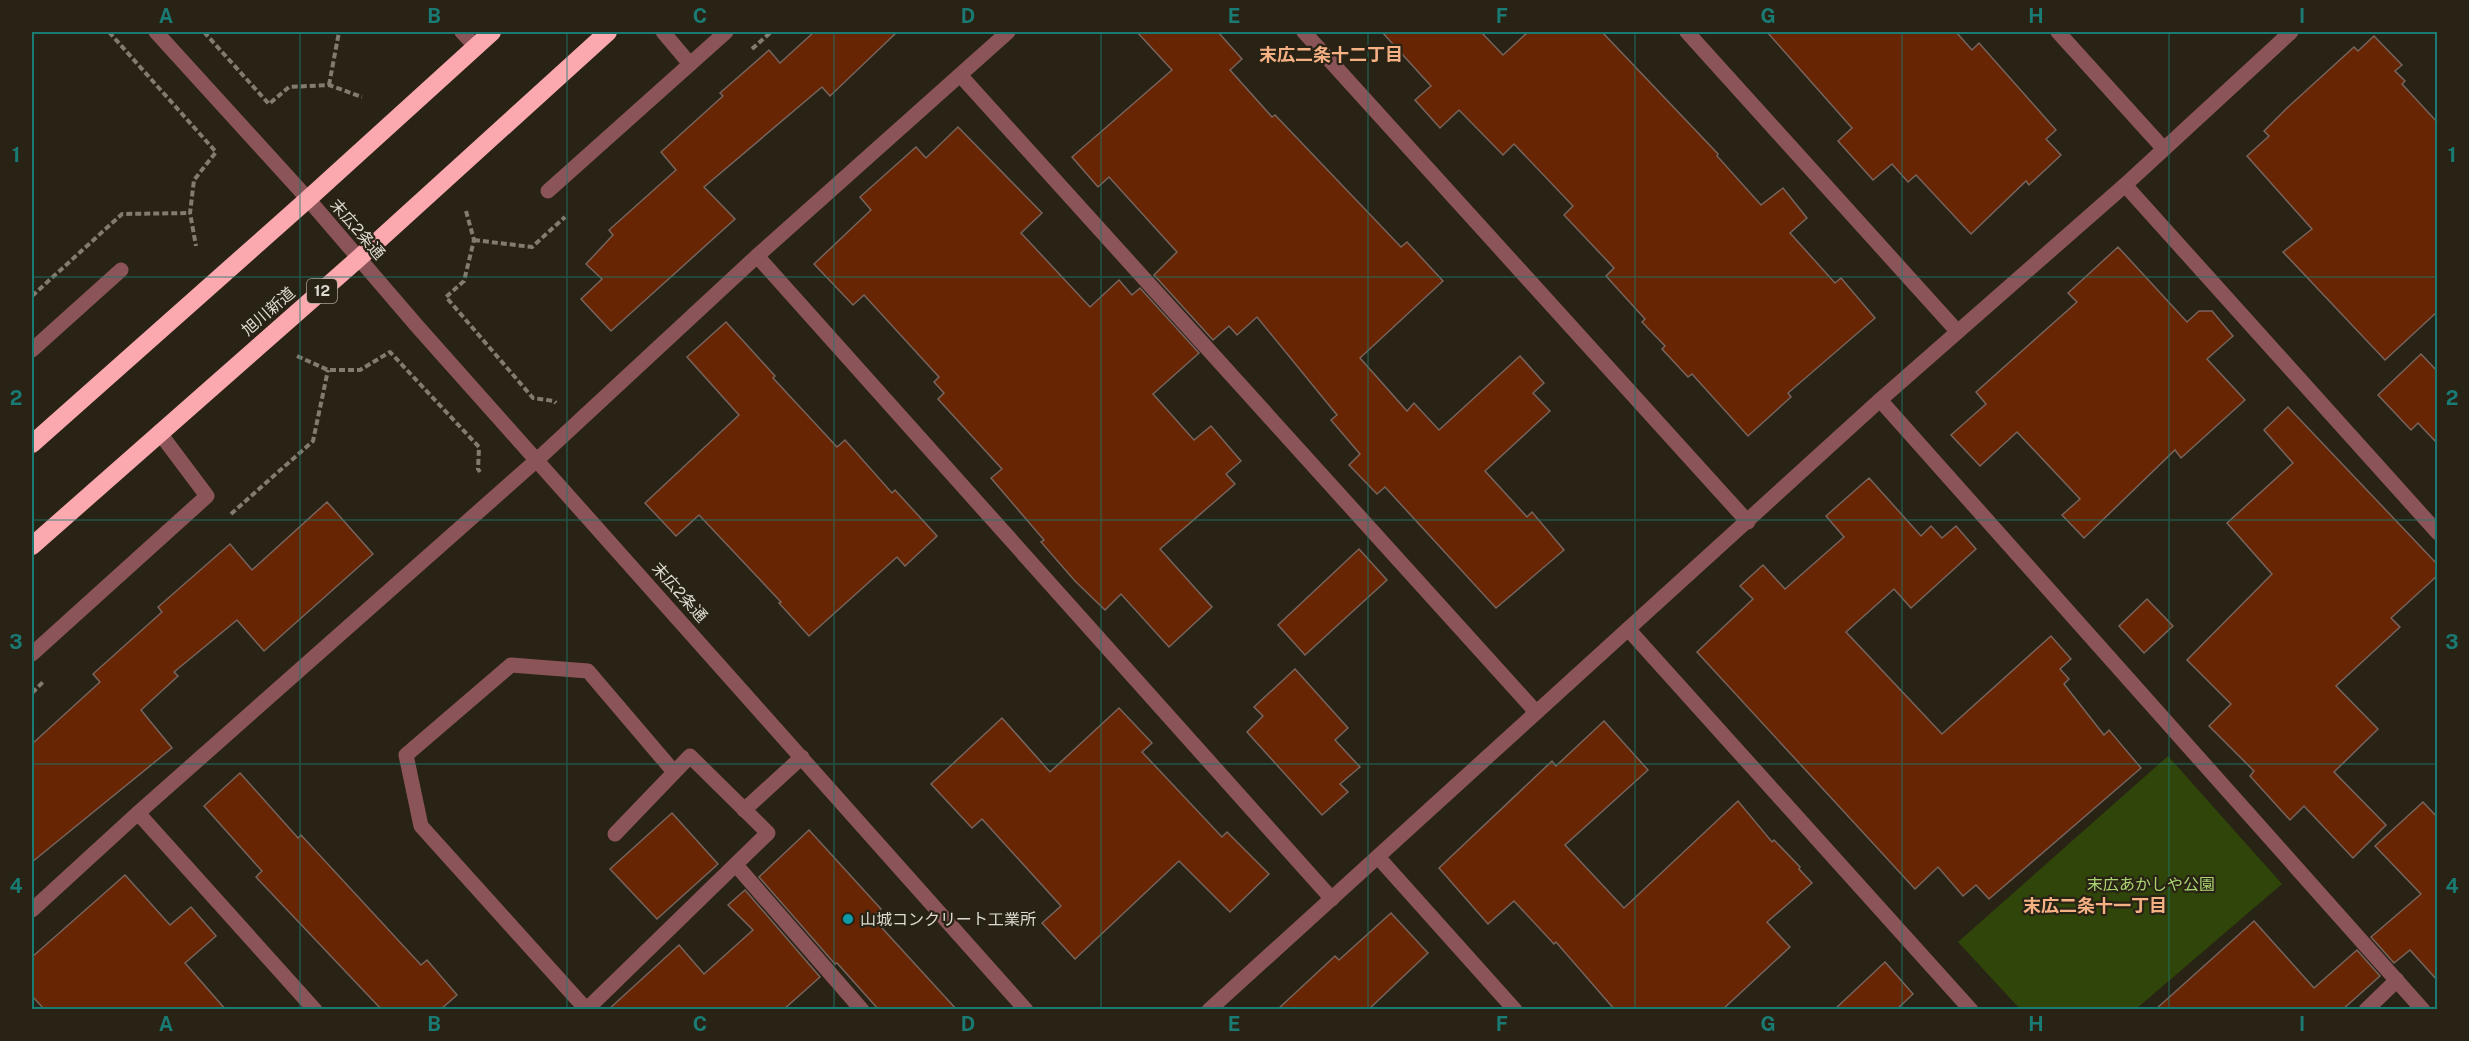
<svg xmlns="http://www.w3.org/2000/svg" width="2469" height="1041" font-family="'Public Sans','Noto Sans JP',sans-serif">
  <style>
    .green { fill: #304509 }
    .building { fill: #682503; stroke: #77645d; stroke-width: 1.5 }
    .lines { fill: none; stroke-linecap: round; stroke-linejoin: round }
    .path { stroke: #817b70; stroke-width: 4; stroke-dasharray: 6 3; stroke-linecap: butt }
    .minor { stroke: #8b5459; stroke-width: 15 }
    .highway { stroke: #fca8af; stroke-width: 18 }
    .grid { fill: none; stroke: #197b73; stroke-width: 1.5; stroke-opacity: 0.55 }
    .culture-dot { fill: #0f9aa8; stroke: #292315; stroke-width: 2 }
    .labels { text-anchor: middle; stroke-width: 4.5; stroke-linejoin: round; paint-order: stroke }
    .shield { fill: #292315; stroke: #a8a399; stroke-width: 1.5 }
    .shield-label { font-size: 15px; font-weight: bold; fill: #dedad1 }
    .street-label { font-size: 16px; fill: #dedad1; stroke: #292315 }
    .park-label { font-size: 16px; fill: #abd471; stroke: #292315 }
    .poi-label { font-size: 16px; fill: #dedad1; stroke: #292315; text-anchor: start }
    .neighbourhood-label { font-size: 18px; font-weight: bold; fill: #f5b084; stroke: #292315 }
    .neatline { fill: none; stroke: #197b73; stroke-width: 2 }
    .grid-label { font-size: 20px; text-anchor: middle; font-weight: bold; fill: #197b73 }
  </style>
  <rect width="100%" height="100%" fill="#292315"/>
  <polygon class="green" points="2168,756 2282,884 2136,1009 2020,1009 1958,942"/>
  <g class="building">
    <polygon points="814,32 897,32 830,96 822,87 704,187 735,219 611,331 581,299 602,279 586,264 613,235 609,230 676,170 661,152 723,96 720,93 769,50 780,63"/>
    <polygon points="1137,32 1218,32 1242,59 1230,70 1272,117 1275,115 1401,247 1407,242 1443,281 1360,358 1407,411 1414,403 1439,430 1520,356 1544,383 1533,393 1550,411 1485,471 1527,517 1532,512 1564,550 1496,608 1385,487 1377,494 1349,465 1360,454 1331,420 1337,415 1257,317 1237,335 1229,326 1213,340 1154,275 1177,252 1109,177 1098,187 1072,157 1172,70"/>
    <polygon points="1382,32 1481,32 1503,55 1528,32 1602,32 1718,154 1717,156 1761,205 1783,188 1807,218 1790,233 1835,283 1841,278 1875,318 1788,393 1791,397 1748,436 1692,374 1688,377 1662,349 1665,346 1642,322 1645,319 1606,276 1614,268 1564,215 1573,206 1514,144 1503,155 1459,110 1440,128 1415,100 1431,86"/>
    <polygon points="1767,32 1956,32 1972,50 1979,43 2056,130 2046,139 2061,155 2029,185 2026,181 1971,234 1916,175 1908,182 1892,164 1873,180 1838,141 1852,128"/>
    <polygon points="2374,36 2402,65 2395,71 2405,81 2402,84 2438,123 2438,311 2385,360 2283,252 2312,229 2247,156 2269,136 2264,131 2287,108 2354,47 2358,51"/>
    <polygon points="958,127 1042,213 1021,233 1090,307 1119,280 1132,295 1140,288 1199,353 1153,394 1194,440 1211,426 1241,461 1226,474 1235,484 1160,549 1212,607 1169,647 1121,594 1105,610 1075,581 1041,542 1044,540 991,478 1002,469 938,399 944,393 934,382 939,377 864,295 853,305 814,264 871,210 860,197 916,147 926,158"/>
    <polygon points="2118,247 2187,322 2199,311 2212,311 2233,336 2207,359 2245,400 2181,458 2175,450 2084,538 2062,515 2080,499 2017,432 1980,466 1951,435 1986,404 1976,392 2077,302 2068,293"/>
    <polygon points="726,322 775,376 773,378 837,447 845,440 892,493 895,490 937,536 905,566 897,557 809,636 779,603 781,602 699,515 676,536 645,503 739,415 687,357"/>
    <polygon points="2421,354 2438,372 2438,444 2418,423 2411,430 2378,395"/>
    <polygon points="2288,407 2438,565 2438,575 2391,618 2400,627 2336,686 2378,729 2334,772 2386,825 2353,858 2304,806 2290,820 2250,776 2254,771 2209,726 2231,704 2187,660 2272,574 2227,523 2293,463 2264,430"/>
    <polygon points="1869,478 1921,536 1931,526 1942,538 1956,526 1976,549 1911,608 1894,589 1846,632 1942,734 2051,636 2071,659 2060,669 2069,679 2064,684 2104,735 2109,730 2141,768 1989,899 1976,885 1963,896 1938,867 1915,889 1697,652 1753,599 1740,586 1763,565 1785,589 1844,537 1826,516"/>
    <polygon points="327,502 373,554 264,651 237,620 174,672 178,676 141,710 172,748 32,862 32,744 100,682 93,674 162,612 158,607 230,544 252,570"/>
    <polygon points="1359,549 1387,580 1305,655 1278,625"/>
    <polygon points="2147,599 2173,626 2144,653 2119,626"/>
    <polygon points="1295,669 1348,728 1335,740 1360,767 1340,784 1348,792 1322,815 1247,732 1263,716 1254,707"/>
    <polygon points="1119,708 1152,743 1142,752 1222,837 1227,832 1269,874 1230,912 1179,861 1075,959 1042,923 1061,906 982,819 972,828 931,784 1002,718 1050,772"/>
    <polygon points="1604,721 1648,770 1565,845 1624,908 1738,801 1772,842 1774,840 1800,867 1799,869 1812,883 1767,922 1790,947 1722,1010 1615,1010 1556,942 1554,944 1514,901 1488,924 1439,868 1552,761 1556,766"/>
    <polygon points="240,773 298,838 301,835 421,965 427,960 457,995 440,1010 382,1010 256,877 262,871 204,806"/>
    <polygon points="2423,802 2438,818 2438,981 2410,950 2394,963 2371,937 2421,894 2375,846"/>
    <polygon points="672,813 718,864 657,919 610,869"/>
    <polygon points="809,830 881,909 872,917 957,1010 879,1010 837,963 835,964 759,877"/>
    <polygon points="125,875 170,925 191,907 216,936 185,963 226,1010 45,1010 32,996 32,957"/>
    <polygon points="745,890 820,977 783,1010 608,1010 679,945 704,974 753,930 728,905"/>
    <polygon points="1391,913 1428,953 1368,1010 1277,1010 1335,956 1339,960"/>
    <polygon points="2254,921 2314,988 2357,950 2380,976 2342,1010 2155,1010"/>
    <polygon points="1885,962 1913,994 1896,1010 1834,1010"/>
  </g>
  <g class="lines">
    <g class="path">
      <polyline points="109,32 216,152 194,180 190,213 196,246"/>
      <polyline points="204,32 269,104 289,87 329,85 362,97"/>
      <polyline points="752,49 771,32"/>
      <polyline points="329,85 339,32"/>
      <polyline points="466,211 474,240 464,281 446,297 533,398 554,401 556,403"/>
      <polyline points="474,240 532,247 565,217"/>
      <polyline points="32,296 122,214 190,213"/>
      <polyline points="297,356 328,370 360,370 390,352 479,447 478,469 480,472"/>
      <polyline points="231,514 313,441 328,370"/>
      <polyline points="32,693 44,681"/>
    </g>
    <g class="minor">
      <polyline points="156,32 308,199 417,326 1026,1010"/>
      <polyline points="462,32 475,46"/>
      <polyline points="663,32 690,64"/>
      <polyline points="1304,32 1748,522"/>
      <polyline points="1687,32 1957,331"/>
      <polyline points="2058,32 2163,148"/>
      <polyline points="960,75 1536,712"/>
      <polyline points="2125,185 2438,533"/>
      <polyline points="548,191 726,32"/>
      <polyline points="757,256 1332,899"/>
      <polyline points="32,350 121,270"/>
      <polyline points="1880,400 2423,1010"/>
      <polyline points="1628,629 1971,1010"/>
      <polyline points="32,654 207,496 159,432"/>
      <polyline points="744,810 802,757"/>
      <polyline points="138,813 315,1010"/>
      <polyline points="1378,857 1515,1010"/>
      <polyline points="736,865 862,1010"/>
      <polyline points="32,910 138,813 538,459 757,256 1008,32"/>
      <polyline points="586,1009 421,826 406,755 511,665 588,671 674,772"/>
      <polyline points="586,1010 768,833 690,756 615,834"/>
      <polyline points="1209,1010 1880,400 2125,185 2291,32"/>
      <polyline points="2366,1010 2397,980"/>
    </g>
    <g class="highway">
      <polyline points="32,444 308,199 492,32"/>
      <polyline points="32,546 359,258 608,32"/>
    </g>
  </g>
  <path class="grid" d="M300 32V1010M567 32V1010M834 32V1010M1101 32V1010M1368 32V1010M1635 32V1010M1902 32V1010M2169 32V1010M32 277H2438M32 520H2438M32 764H2438"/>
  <circle class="culture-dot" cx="848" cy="919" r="6"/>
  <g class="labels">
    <rect class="shield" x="307" y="279" width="30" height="24" rx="4.5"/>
    <g class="shield-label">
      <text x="322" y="296">12</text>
    </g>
    <g class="street-label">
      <text transform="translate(358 229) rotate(49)" y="6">末広2条通</text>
      <text transform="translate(268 311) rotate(-41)" y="6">旭川新道</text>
      <text transform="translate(680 592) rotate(48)" y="6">末広2条通</text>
    </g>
    <g class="park-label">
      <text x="2151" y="890">末広あかしや公園</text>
    </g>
    <g class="poi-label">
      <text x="860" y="925">山城コンクリート工業所</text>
    </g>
    <g class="neighbourhood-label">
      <text x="1331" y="61">末広二条十二丁目</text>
      <text x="2095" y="912">末広二条十一丁目</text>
    </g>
  </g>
  <rect width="2469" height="1041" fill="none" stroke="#292315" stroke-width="66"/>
  <rect x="33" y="33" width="2403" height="975" class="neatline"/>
  <g class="grid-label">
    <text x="166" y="23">A</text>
    <text x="434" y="23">B</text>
    <text x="700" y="23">C</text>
    <text x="968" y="23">D</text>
    <text x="1234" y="23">E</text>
    <text x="1502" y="23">F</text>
    <text x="1768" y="23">G</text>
    <text x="2036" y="23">H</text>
    <text x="2302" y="23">I</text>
    <text x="16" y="162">1</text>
    <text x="2452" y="162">1</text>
    <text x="16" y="405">2</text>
    <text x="2452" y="405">2</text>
    <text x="16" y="649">3</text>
    <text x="2452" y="649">3</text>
    <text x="16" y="893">4</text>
    <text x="2452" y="893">4</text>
    <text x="166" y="1031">A</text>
    <text x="434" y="1031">B</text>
    <text x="700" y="1031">C</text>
    <text x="968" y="1031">D</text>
    <text x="1234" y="1031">E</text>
    <text x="1502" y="1031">F</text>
    <text x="1768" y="1031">G</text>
    <text x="2036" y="1031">H</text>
    <text x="2302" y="1031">I</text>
  </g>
</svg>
